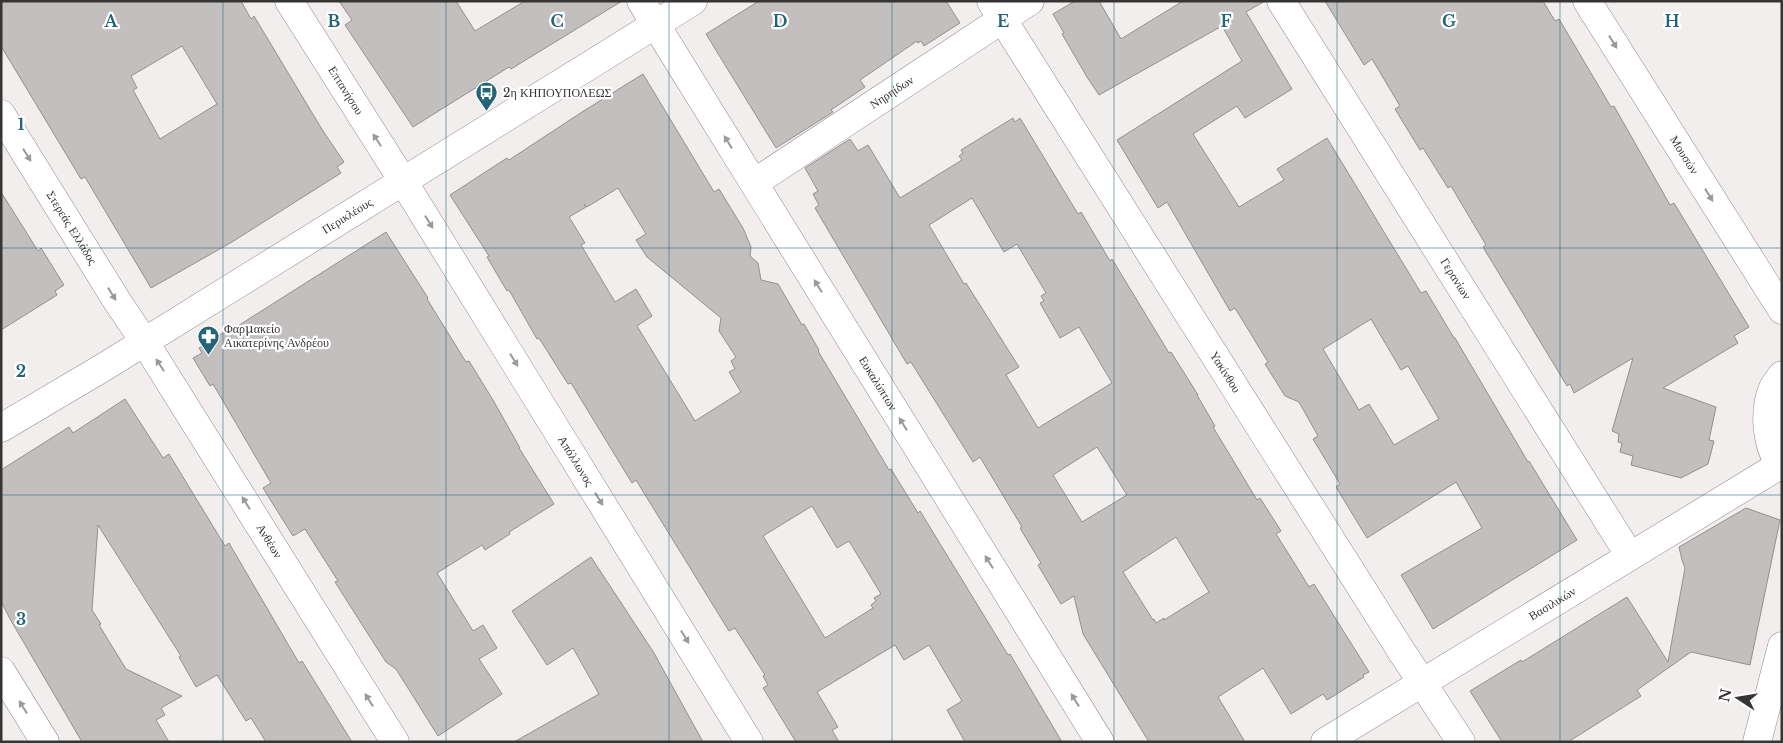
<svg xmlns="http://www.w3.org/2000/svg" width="1783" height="743" font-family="'Libre Baskerville',serif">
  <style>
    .building { fill: #c2bfbe; stroke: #93908f; fill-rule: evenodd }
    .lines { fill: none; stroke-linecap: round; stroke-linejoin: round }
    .minor-casing { stroke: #8e8b89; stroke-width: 29 }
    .tertiary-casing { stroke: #8e8b89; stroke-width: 29 }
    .minor { stroke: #fff; stroke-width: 28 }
    .tertiary { stroke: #fff; stroke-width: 28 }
    .oneway { fill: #9a9a9a }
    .grid { fill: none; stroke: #236578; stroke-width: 1; stroke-opacity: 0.55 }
    .labels { text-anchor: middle; stroke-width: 4.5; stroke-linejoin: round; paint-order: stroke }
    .street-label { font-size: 12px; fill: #363534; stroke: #fff }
    .poi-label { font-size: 12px; fill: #363534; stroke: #fff; text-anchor: start }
    .grid-label { font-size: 16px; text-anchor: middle; font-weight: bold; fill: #236578; stroke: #fff; stroke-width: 4.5; stroke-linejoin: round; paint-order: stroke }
  </style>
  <rect width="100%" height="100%" fill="#f2eeed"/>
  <g class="building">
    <path d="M1 1H241L251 19 254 16 323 131 344 162 337 167 341 173 232 242 151 288 85 177 81 179 1 46ZM182 46 217 104 160 139 133 90 137 88 131 76Z"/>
    <polygon points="339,1 456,1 475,31 525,1 622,1 511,69 509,67 413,127 345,25 352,20"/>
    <polygon points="759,1 946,1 960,23 924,46 921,41 918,43 917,41 860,80 865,87 831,110 833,112 776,148 706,34"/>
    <path d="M1075 1H1099L1121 39 1183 1H1265L1246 12 1292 89 1245 118 1237 106 1193 134 1239 207 1284 180 1277 169 1327 138 1421 293 1426 291 1454 338H1455L1528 462 1529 461 1577 540 1433 629 1401 575 1482 528 1456 482 1367 538 1336 487 1340 484 1313 439 1318 436 1299 402 1285 396 1265 364 1268 362 1235 308 1230 311 1167 202 1158 208 1117 140 1242 61 1222 26 1099 95 1087 77 1062 34 1064 33 1053 14ZM1371 319 1401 370 1408 366 1439 419 1394 445 1369 404 1359 410 1323 349Z"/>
    <polygon points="1325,1 1543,1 1555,21 1559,19 1611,107 1614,106 1670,205 1674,203 1749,327 1734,336 1738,343 1663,388 1716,407 1709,440 1714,441 1708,464 1681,478 1631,465 1633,456 1620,452 1622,443 1618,442 1619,434 1612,431 1633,358 1574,393 1570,384 1567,386 1483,247 1486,245 1451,186 1448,188 1423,148 1420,150 1395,109 1400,106 1372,59 1364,65"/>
    <path d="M643 74 714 192 719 189 743 228 751 247 750 256 758 263 761 280 778 284 802 325 804 324 819 350 818 351 889 470 891 469 918 513 920 511 1008 655 1010 654 1062 742H965L947 710 962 701 929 645 904 660 895 645 817 692 838 727 832 730 839 742H796L763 688 768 685 763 676 765 675 735 628 729 631 636 480 632 483 571 383 568 384 539 338 537 339 509 290 507 291 487 257 489 256 450 195 507 158 509 160 582 112ZM618 188 646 234 636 240 647 257 721 318 719 331 736 357 731 361 735 369 729 372 741 392 695 421 637 326 652 316 636 289 615 302 581 245 585 243 569 217 586 207 584 204 587 207ZM812 506 837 548 849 541 881 594 874 598 876 601 871 605 873 608 825 638 763 536Z"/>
    <path d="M1013 118 1015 122 1020 118 1078 214 1081 212 1110 261 1112 259 1169 353 1171 352 1198 395H1197L1215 426 1213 427 1257 500 1260 498 1281 531 1276 534 1295 564 1309 587 1314 584 1369 672 1363 675 1364 677 1327 700 1323 694 1291 714 1263 668 1218 697 1245 742H1149L1083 634 1074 596 1061 604 1038 565 1041 563 1020 528 1022 527 980 457 973 462 911 362 907 364 815 208 819 205 813 194 818 191 805 168 850 139 858 151 868 145 900 198 962 160 959 156 963 153 961 150ZM972 198 1004 252 1017 244 1046 293 1041 296 1044 301 1040 303 1060 338 1079 327 1112 383 1038 428 1006 375 1019 367 966 283 964 284 929 225ZM1097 447 1127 495 1082 522 1053 475ZM1176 537 1209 592 1164 620V618L1156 623 1154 619 1153 620 1123 572Z"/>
    <polygon points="1,192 38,251 41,248 64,285 55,291 57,295 1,330"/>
    <polygon points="386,232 428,298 427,299 466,362 469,361 493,400 520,448 519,448 554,504 509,532 510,534 485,550 482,545 437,573 473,631 483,625 497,648 479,659 502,694 438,736 396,669 386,662 368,634 335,582 338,581 305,529 293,536 263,488 271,483 213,384 210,386 193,358 202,353 199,348 232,327 233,329"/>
    <polygon points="125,399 163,458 169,454 225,546 229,543 299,663 302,661 352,742 266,742 251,718 246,721 217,675 196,687 179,657 181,656 98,525 92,610 101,624 99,625 126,669 182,696 161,708 165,715 156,720 169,742 82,742 10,619 1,601 1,470 69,427 73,433"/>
    <polygon points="1746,508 1780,520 1750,665 1691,652 1637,690 1641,696 1568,742 1502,742 1470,691 1521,660 1522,662 1627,597 1668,662 1685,568 1682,560 1679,547"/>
    <polygon points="591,557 654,653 703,742 514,742 599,694 573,648 547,665 512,611"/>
  </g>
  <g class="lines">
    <defs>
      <g id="minor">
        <path id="s1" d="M289 1 403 181 749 742"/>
        <path id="s2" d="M641 1 1100 742"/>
        <path id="s3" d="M991 1 1400 649 1461 742"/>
        <path id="s4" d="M1281 1 1630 556"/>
        <path id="s5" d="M1587 1 1782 310"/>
        <path id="s6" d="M1 114 117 301 144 341"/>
        <path id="s7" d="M754 183 1030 1"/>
        <path d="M1782 375C1779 379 1776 383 1773 388 1763 411 1766 447 1782 467"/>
        <polyline points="1,671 45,742"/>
        <path id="s8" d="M1325 742 1780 465"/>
        <polyline points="1757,742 1782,646"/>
      </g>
      <g id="tertiary">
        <path id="s9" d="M144 341 395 742"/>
        <path id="s10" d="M1 428 104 367 693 1"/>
      </g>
    </defs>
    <use href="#minor" class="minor-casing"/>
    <use href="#tertiary" class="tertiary-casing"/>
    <use href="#minor" class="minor"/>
    <use href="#tertiary" class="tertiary"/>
  </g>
  <defs><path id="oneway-solid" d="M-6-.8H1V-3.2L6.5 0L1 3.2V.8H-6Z" transform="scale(1.25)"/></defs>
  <g class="oneway">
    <use href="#oneway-solid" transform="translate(1613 42) rotate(58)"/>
    <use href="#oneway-solid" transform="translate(377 140) rotate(-123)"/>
    <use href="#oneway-solid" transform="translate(728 142) rotate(-122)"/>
    <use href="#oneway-solid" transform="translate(27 155) rotate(58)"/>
    <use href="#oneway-solid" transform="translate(1709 195) rotate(58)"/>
    <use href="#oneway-solid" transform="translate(429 222) rotate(58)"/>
    <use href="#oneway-solid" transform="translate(818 286) rotate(-122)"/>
    <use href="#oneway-solid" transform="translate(112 294) rotate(58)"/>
    <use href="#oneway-solid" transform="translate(514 360) rotate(58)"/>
    <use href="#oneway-solid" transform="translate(160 365) rotate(-123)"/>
    <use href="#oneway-solid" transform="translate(903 424) rotate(-122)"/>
    <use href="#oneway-solid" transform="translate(599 499) rotate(58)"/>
    <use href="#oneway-solid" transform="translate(246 503) rotate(-122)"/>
    <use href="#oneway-solid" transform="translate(989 562) rotate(-122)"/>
    <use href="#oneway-solid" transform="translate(685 637) rotate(58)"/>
    <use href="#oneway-solid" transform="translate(369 700) rotate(-122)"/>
    <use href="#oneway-solid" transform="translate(1075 700) rotate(-122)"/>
    <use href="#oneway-solid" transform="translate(23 707) rotate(-122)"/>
  </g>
  <path class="grid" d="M223 1V742M446 1V742M669 1V742M892 1V742M1114 1V742M1337 1V742M1560 1V742M1 248H1782M1 495H1782"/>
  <defs>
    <symbol id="bus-pin" viewBox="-11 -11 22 30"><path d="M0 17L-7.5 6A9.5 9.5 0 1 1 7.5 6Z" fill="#236578" stroke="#fff"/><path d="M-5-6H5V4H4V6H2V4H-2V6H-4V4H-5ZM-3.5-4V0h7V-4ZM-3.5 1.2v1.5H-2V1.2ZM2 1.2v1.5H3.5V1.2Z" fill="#fff"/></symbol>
    <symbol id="pharmacy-pin" viewBox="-11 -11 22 30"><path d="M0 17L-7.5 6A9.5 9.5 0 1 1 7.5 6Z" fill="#236578" stroke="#fff"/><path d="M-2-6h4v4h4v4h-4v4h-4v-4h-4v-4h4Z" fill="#fff"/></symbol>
  </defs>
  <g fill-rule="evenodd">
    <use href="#bus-pin" x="474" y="80" width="25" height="34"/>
    <use href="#pharmacy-pin" x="196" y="324" width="25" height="34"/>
  </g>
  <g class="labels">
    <g class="street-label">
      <text dy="4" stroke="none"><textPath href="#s1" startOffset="106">Επτανήσου</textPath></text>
      <text dy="4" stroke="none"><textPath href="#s7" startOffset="165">Νηρηίδων</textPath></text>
      <text dy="4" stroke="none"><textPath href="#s5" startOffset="182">Μουσών</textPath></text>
      <text dy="4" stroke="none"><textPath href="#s10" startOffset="406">Περικλέους</textPath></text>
      <text dy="4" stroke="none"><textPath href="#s6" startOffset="134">Στερεάς Ελλάδος</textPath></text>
      <text dy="4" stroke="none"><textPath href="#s4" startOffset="328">Γερανίων</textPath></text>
      <text dy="4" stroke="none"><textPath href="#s3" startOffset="439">Υακίνθου</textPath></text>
      <text dy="4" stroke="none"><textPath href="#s2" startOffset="450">Ευκαλύπτων</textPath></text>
      <text dy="4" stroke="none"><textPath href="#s1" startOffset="542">Απόλλωνος</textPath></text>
      <text dy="4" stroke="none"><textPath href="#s9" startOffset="236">Ανθέων</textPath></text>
      <text dy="4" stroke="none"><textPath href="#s8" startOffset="266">Βασιλικών</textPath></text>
    </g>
    <g class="poi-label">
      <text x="503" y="97">2η ΚΗΠΟΥΠΟΛΕΩΣ</text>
      <text x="224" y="333">Φαρμακείο<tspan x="224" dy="14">Αικατερίνης Ανδρέου</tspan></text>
    </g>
  </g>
  <g class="grid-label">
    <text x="111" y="27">A</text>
    <text x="334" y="27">B</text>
    <text x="557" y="27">C</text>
    <text x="780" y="27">D</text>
    <text x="1003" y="27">E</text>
    <text x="1226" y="27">F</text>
    <text x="1449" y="27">G</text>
    <text x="1672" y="27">H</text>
    <text x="21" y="130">1</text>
    <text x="21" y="377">2</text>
    <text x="21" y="625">3</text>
  </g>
  <rect width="1783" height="743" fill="none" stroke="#363534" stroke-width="5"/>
  <g transform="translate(1738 698) rotate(282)" stroke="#ffffff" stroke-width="4" paint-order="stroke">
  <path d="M0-4L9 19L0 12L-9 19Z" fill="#363534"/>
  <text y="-8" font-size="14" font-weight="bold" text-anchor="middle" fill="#363534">N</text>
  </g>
</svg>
